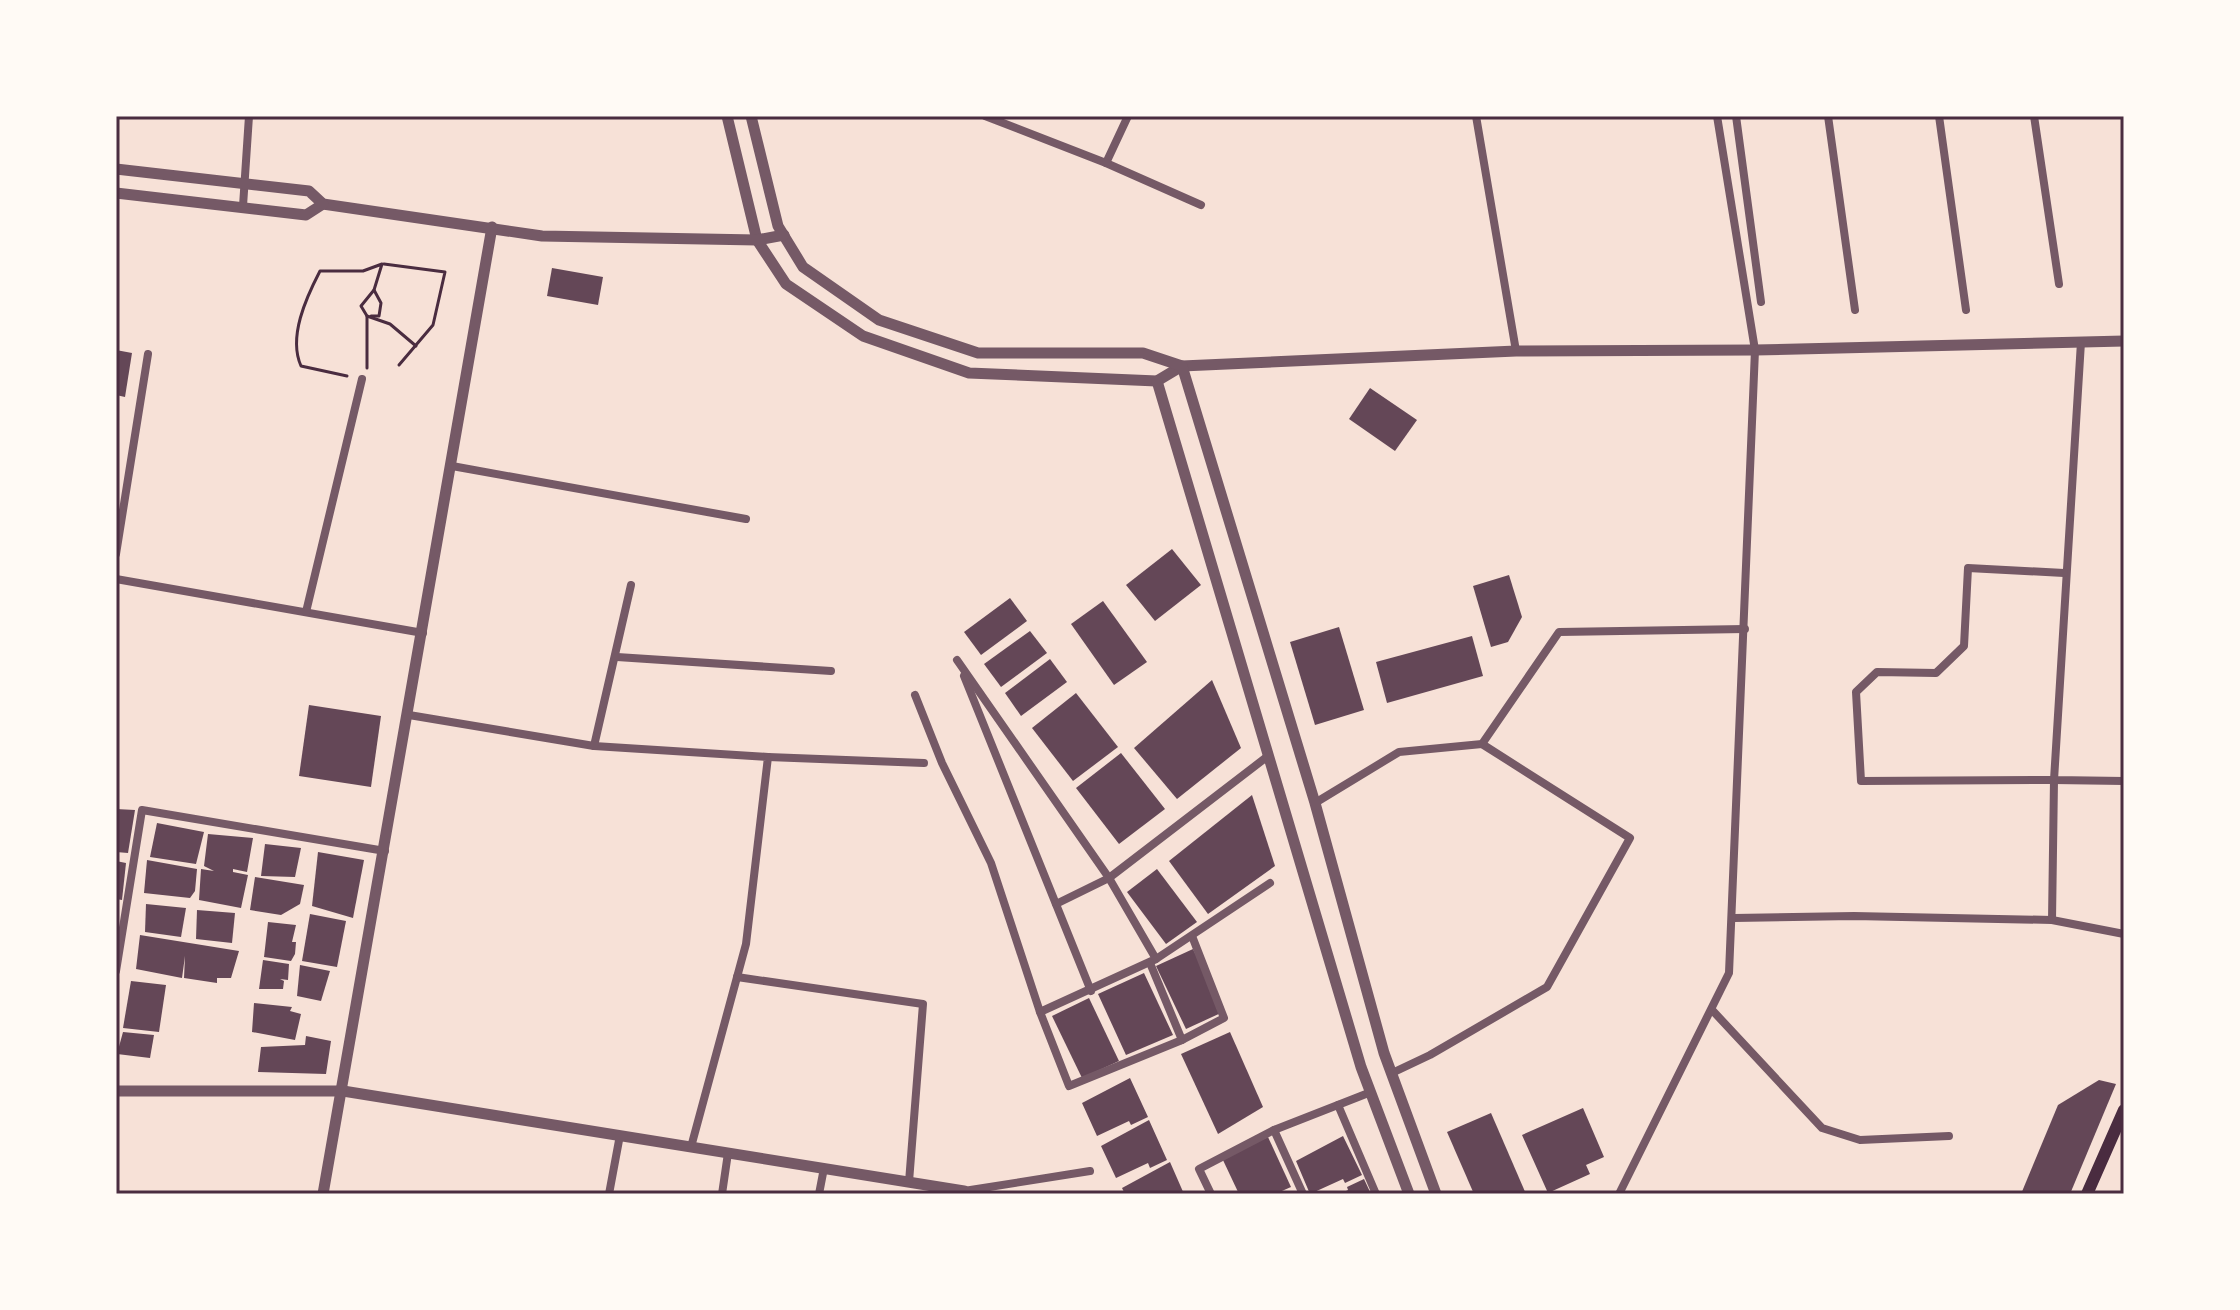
<svg xmlns="http://www.w3.org/2000/svg" width="2240" height="1310" font-family="Signika,sans-serif">
  <style>
    .building { fill: #644757 }
    .lines { fill: none; stroke-linecap: round; stroke-linejoin: round }
    .path { stroke: #4a2c40; stroke-width: 3 }
    .minor { stroke: #755966; stroke-width: 8 }
    .tertiary { stroke: #755966; stroke-width: 11 }
    .secondary { stroke: #4a2c40; stroke-width: 12 }
    .neatline { fill: none; stroke: #4a2c40; stroke-width: 3 }
  </style>
  <rect width="100%" height="100%" fill="#f7e1d7"/>
  <g class="building">
    <polygon points="552,268 603,277 598,305 547,296"/>
    <polygon points="116,350 132,353 125,397 116,395"/>
    <polygon points="1370,388 1417,420 1395,451 1349,419"/>
    <polygon points="1172,549 1201,585 1155,621 1126,585"/>
    <polygon points="1509,575 1522,617 1508,642 1491,647 1473,586"/>
    <polygon points="1010,598 1027,621 981,655 964,632"/>
    <polygon points="1103,601 1147,662 1114,685 1071,624"/>
    <polygon points="1339,627 1364,710 1315,725 1290,642"/>
    <polygon points="1030,631 1047,653 1001,687 984,664"/>
    <polygon points="1472,636 1483,676 1387,703 1376,662"/>
    <polygon points="1050,659 1067,682 1021,716 1005,693"/>
    <polygon points="1212,680 1241,748 1177,799 1134,748"/>
    <polygon points="1076,693 1118,747 1073,781 1032,728"/>
    <polygon points="309,705 381,716 371,787 299,776"/>
    <polygon points="1121,753 1165,809 1119,844 1076,788"/>
    <polygon points="1252,795 1275,866 1208,914 1169,861"/>
    <polygon points="116,809 135,810 128,853 116,852"/>
    <polygon points="157,823 204,832 196,864 150,857"/>
    <polygon points="208,834 253,838 247,872 233,869 233,872 248,875 241,908 199,900 201,869 214,871 204,866"/>
    <polygon points="265,844 301,848 295,877 261,876"/>
    <polygon points="318,852 364,860 353,918 312,906"/>
    <polygon points="147,860 197,869 195,891 190,898 144,893"/>
    <polygon points="116,861 126,863 122,900 116,899"/>
    <polygon points="1157,869 1197,922 1166,944 1127,892"/>
    <polygon points="255,877 304,885 300,904 281,915 250,910"/>
    <polygon points="146,904 186,908 181,937 145,932"/>
    <polygon points="197,910 235,913 232,943 196,939"/>
    <polygon points="310,914 346,921 337,967 302,961"/>
    <polygon points="268,922 296,925 292,942 296,942 295,954 291,961 264,957"/>
    <polygon points="140,935 239,951 231,978 217,978 217,983 184,978 185,956 182,978 136,969"/>
    <polygon points="1193,949 1223,1012 1186,1029 1156,966"/>
    <polygon points="263,960 289,964 288,980 280,979 284,981 283,989 259,989"/>
    <polygon points="300,965 330,971 321,1001 297,996"/>
    <polygon points="1144,973 1173,1035 1126,1055 1098,994"/>
    <polygon points="131,981 166,985 159,1032 123,1028"/>
    <polygon points="1089,998 1119,1061 1082,1078 1052,1016"/>
    <polygon points="254,1003 292,1007 290,1011 301,1014 295,1040 252,1032"/>
    <polygon points="123,1032 154,1035 150,1058 117,1054"/>
    <polygon points="1230,1032 1263,1107 1218,1134 1181,1054"/>
    <polygon points="306,1036 331,1041 326,1074 258,1072 261,1047 305,1045"/>
    <polygon points="1130,1078 1148,1117 1131,1125 1129,1121 1097,1136 1082,1103"/>
    <polygon points="2099,1080 2116,1084 2070,1194 2021,1194 2058,1105"/>
    <polygon points="1583,1108 1604,1157 1586,1165 1590,1174 1548,1193 1522,1135"/>
    <polygon points="1491,1113 1526,1194 1474,1194 1447,1132"/>
    <polygon points="1149,1120 1167,1160 1150,1168 1148,1163 1116,1178 1101,1146"/>
    <polygon points="1343,1136 1362,1175 1345,1183 1343,1179 1310,1194 1296,1161"/>
    <polygon points="1268,1137 1291,1187 1275,1194 1239,1194 1222,1158"/>
    <polygon points="1170,1162 1184,1194 1125,1194 1122,1188"/>
    <polygon points="1364,1179 1371,1194 1340,1194 1348,1190 1347,1187"/>
  </g>
  <g class="lines">
    <g class="path">
      <polyline points="384,264 445,272 433,325 399,365"/>
      <polyline points="367,316 367,368"/>
      <polyline points="371,316 379,316 381,303 374,290"/>
      <path d="M347 376 301 366C288 337 306 298 320 271H363L382 264 374 290 361 306 367 316 390 324 416 346"/>
    </g>
    <g class="minor">
      <polyline points="985,116 1106,163 1128,116"/>
      <polyline points="1476,116 1516,351"/>
      <polyline points="1736,116 1761,302"/>
      <polyline points="1828,116 1855,310"/>
      <polyline points="1939,116 1966,310"/>
      <polyline points="2034,116 2059,284"/>
      <polyline points="1106,163 1201,205"/>
      <polyline points="243,206 249,116"/>
      <polyline points="2081,342 2054,780 2124,781"/>
      <polyline points="452,466 746,519"/>
      <polyline points="116,554 148,354"/>
      <polyline points="116,579 423,633"/>
      <polyline points="306,612 362,379"/>
      <polyline points="617,657 831,671"/>
      <polyline points="957,660 1109,878 1268,756"/>
      <polyline points="964,676 1091,991"/>
      <polyline points="915,695 942,763 991,863 1040,1012 1156,959 1109,878 1056,904"/>
      <polyline points="409,715 594,746 768,757 746,944 691,1147"/>
      <polyline points="594,746 631,585"/>
      <polyline points="768,757 924,763"/>
      <polyline points="1315,803 1399,752 1482,744 1559,632 1745,629"/>
      <polyline points="1734,918 1854,916 2052,920 2124,934"/>
      <polyline points="2052,920 2054,780 1861,781 1856,692 1877,672 1936,673 1964,646 1968,568 2064,573"/>
      <polyline points="1156,959 1270,883"/>
      <polyline points="1150,963 1182,1040"/>
      <polyline points="116,971 142,810 385,851"/>
      <polyline points="737,977 923,1004 909,1182"/>
      <polyline points="1713,1011 1822,1128 1860,1140 1949,1136"/>
      <polyline points="1040,1012 1069,1086 1182,1040 1224,1018 1192,936"/>
      <polyline points="1392,1073 1430,1055 1547,987 1630,838 1482,744"/>
      <polyline points="1338,1105 1376,1194"/>
      <polyline points="1274,1130 1303,1194"/>
      <polyline points="964,1191 1090,1171"/>
      <polyline points="609,1194 620,1135"/>
      <polyline points="722,1194 728,1153"/>
      <polyline points="819,1194 824,1168"/>
      <polyline points="1211,1194 1199,1169 1274,1130 1371,1092"/>
      <polyline points="1619,1194 1729,973 1755,350 1717,116"/>
    </g>
    <g class="tertiary">
      <polyline points="727,116 757,240 786,284 863,336 969,373 1157,381 1182,366 1516,351 1755,350 2124,341"/>
      <polyline points="751,116 778,226 803,267 879,320 978,353 1143,353 1182,366 1315,803 1384,1053 1436,1194"/>
      <polyline points="116,169 309,191 323,204 542,236 757,240 784,235"/>
      <polyline points="116,193 306,215 323,204"/>
      <polyline points="1157,381 1361,1067 1409,1194"/>
      <polyline points="116,1091 343,1091 964,1191 964,1194"/>
      <polyline points="323,1194 492,227"/>
    </g>
    <polyline class="secondary" points="2087,1194 2124,1110"/>
  </g>
  <rect width="2240" height="1310" fill="none" stroke="#fffaf5" stroke-width="236"/>
  <rect x="118" y="118" width="2004" height="1074" class="neatline"/>
</svg>
